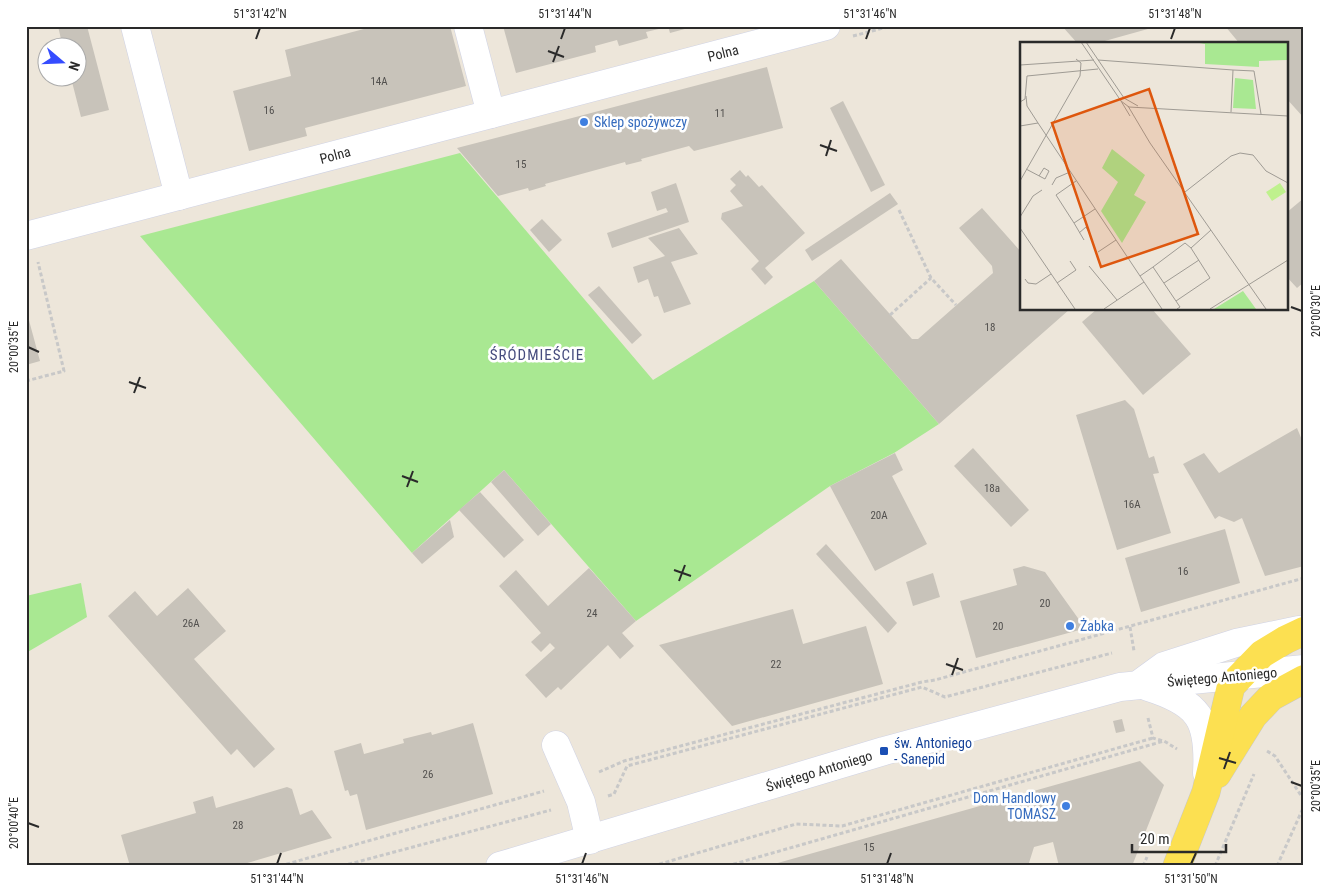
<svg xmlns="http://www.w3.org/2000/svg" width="1330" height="892" font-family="'Roboto Condensed',sans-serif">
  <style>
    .green { fill: #a9e892 }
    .building { fill: #c8c3ba }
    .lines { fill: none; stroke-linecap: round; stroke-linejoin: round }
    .minor-casing { stroke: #cfd2e4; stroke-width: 29 }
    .major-casing { stroke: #c8c8c8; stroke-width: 29 }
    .path { stroke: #c8c8c8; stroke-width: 3; stroke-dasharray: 4 2.5; stroke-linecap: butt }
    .minor { stroke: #fff; stroke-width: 28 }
    .major { stroke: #fce051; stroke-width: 28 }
    .ticks { fill: none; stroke: #2a2a2a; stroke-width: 2 }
    .shop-dot { fill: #3f7fe0; stroke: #fff; stroke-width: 2 }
    .transit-dot { fill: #1a4fb4; stroke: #fff; stroke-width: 2 }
    .labels { text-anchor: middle; stroke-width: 5; stroke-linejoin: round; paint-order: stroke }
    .number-label { font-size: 11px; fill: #52504e }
    .street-label { font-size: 14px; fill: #2a2a2a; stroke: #fff }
    .shop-label { font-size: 14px; fill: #366cbe; stroke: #fff; text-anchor: start }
    .transit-label { font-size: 14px; fill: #164399; stroke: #fff; text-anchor: start }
    .neighbourhood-label { font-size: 15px; letter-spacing: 1px; fill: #464c7e; stroke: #fff }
    .inset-road { fill: none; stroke: #9f9b94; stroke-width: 1 }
    .view { fill: #de570e; fill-opacity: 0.15; stroke: #de570e; stroke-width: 2.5 }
    .inset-edge { fill: none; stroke: #2a2a2a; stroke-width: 2.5 }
    .neatline { fill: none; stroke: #2a2a2a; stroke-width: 2 }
    .ticks-label { font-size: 12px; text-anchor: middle; fill: #2a2a2a }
  </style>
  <rect width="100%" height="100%" fill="#ede6da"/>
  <g class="green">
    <polygon points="460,153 653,380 814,281 939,424 894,453 830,486 636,621 504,470 412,553 140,236"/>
    <polygon points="81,583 87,617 26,653 26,596"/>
  </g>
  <g class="building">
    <polygon points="58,26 87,26 109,110 81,117 71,78 78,78 78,48 63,48"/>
    <polygon points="375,26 450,26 466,86 305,128 307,136 249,151 233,91 291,76 285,50"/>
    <polygon points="503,26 667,26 667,27 646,32 648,38 619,46 617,40 595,46 596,52 516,73"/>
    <polygon points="668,26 692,26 692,27 670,33"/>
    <polygon points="1062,26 1155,26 1155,27 1094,44 1078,44"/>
    <polygon points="1225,26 1304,26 1304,118 1286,98 1286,44 1240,44"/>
    <polygon points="767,67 783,128 694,151 689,146 641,159 642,161 626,165 625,162 545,184 546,186 529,191 528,188 498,196 457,148"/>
    <polygon points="843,101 885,185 871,192 830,108"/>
    <polygon points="740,170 746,177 748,175 759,187 762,185 805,233 765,268 773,277 765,285 751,269 759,261 721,219 722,213 743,206 730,191 736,185 730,179"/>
    <polygon points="676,183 689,222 612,248 607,233 668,212 666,208 657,211 651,192"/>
    <polygon points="890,193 898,204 812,261 805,250"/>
    <polygon points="1304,198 1304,282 1297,288 1286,276 1286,213"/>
    <polygon points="982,208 1021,252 1021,309 1070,309 939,424 814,281 841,259 912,339 918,339 993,273 992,266 959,228"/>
    <polygon points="542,219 562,240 549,252 530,230"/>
    <polygon points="679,228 698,254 671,262 691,304 664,313 658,296 654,297 648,279 638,283 633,267 665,256 648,238"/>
    <polygon points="599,286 642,335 632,344 588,295"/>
    <polygon points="1097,309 1152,309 1191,354 1143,395 1082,322"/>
    <polygon points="27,313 40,361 26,365 26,314"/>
    <polygon points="1125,400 1134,409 1149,458 1154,456 1159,473 1153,474 1171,533 1117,550 1076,415"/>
    <polygon points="1297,428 1304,445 1304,566 1265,576 1242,518 1234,522 1219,516 1215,519 1183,464 1204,453 1219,473"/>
    <polygon points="973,448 1029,510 1011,527 954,466"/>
    <polygon points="895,453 903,470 892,476 927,544 875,571 830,486"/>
    <polygon points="504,470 551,524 538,536 491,482"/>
    <polygon points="480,492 524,540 504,558 459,510"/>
    <polygon points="450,520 454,537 422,564 412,553"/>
    <polygon points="1225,529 1240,583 1141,612 1125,558"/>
    <polygon points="826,544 897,623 888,633 816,554"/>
    <polygon points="1024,566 1045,572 1080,621 1083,629 976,658 960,601 1017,585 1013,569"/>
    <polygon points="589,568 636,621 622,633 634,646 620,659 608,645 561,690 558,687 546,698 525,675 555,648 550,643 541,652 531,642 541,633 499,586 516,570 548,606"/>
    <polygon points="933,573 940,597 913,606 906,582"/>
    <polygon points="188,588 226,631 194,659 275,749 254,768 237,749 231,755 108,616 135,591 157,616"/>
    <polygon points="793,609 803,644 866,626 883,684 732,726 659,645"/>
    <polygon points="1122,719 1125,731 1116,733 1113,721"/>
    <polygon points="473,723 493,794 366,830 357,794 350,796 348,790 345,791 334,751 361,743 364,754 404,743 403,739 431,732 432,735"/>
    <polygon points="1140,761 1164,785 1132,866 1059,866 1053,842 1034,847 1028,866 767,866"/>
    <polygon points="287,787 292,789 300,815 312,810 332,838 237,866 130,866 121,835 196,813 193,802 213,796 216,808"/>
  </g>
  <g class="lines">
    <defs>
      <g id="minor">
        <polyline points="135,26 179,196"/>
        <polyline points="468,26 491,114"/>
        <polyline points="26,236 826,26"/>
        <polyline points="1142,682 1164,666 1236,643 1299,630"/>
        <path d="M1148 687C1199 703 1210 719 1207 773"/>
        <polyline points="556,745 581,802 590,840"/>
        <polyline points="500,866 884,751 1120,687 1304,669"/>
      </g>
      <g id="major">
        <polyline points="1217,774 1253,716 1271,697 1304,679"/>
        <polyline points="1177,866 1206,792 1231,686 1262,654 1285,640 1304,631"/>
      </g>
    </defs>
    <use href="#minor" class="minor-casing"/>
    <use href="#major" class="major-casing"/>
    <g class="path">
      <polyline points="853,36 891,26"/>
      <polyline points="899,210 931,278 956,305"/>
      <polyline points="890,315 931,278"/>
      <polyline points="26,381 64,371 38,262"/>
      <polyline points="1130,627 1134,651"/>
      <polyline points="1148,718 1153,738 1163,741"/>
      <polyline points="1267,751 1275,756 1304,800"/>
      <polyline points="599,772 624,761 922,682 935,680 1304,578"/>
      <polyline points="608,796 614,794 627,766 922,687 945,697 1112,653"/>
      <polyline points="280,866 544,791"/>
      <polyline points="342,866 551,810"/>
      <polyline points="653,866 796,824 842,826 1153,738"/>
      <polyline points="727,866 1164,741 1177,749"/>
      <polyline points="1143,866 1147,857"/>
      <polyline points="1215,866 1254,774"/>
      <polyline points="1277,866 1304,806"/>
    </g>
    <use href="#minor" class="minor"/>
    <use href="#major" class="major"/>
  </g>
  <path class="ticks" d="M256 39 260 28M561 39 565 28M866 39 870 28M1171 39 1175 28M548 51 564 57M553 62 559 46M820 145 837 151M826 156 831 140M1291 307 1302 311M28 347 39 352M129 382 146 388M134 393 140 377M402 476 418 482M407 487 413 471M674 570 691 576M679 581 685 565M946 664 963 670M952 675 958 658M1219 758 1236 763M1224 769 1230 752M1291 782 1302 786M28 823 39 827M277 864 281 853M582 864 586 853M887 864 891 853M1191 864 1196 853"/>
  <g class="shop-dot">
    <circle cx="584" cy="122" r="5"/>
    <circle cx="1070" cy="626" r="5"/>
    <circle cx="1066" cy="806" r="5"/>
  </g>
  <rect class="transit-dot" x="879" y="746" width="10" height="10" rx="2.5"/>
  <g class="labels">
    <g class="number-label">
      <text x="379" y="85">14A</text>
      <text x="269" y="114">16</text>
      <text x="720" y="117">11</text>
      <text x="521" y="168">15</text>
      <text x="990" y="331">18</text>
      <text x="992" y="492">18a</text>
      <text x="1132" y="508">16A</text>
      <text x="879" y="519">20A</text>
      <text x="1183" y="575">16</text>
      <text x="1045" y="607">20</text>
      <text x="592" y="617">24</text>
      <text x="191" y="627">26A</text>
      <text x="998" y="630">20</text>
      <text x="776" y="668">22</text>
      <text x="428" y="778">26</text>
      <text x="238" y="829">28</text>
      <text x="869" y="851">15</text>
    </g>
    <g class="street-label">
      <text transform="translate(723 53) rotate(-14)" y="5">Polna</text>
      <text transform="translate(335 155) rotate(-15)" y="5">Polna</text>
      <text transform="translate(1222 677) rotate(-5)" y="5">Świętego Antoniego</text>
      <text transform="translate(819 771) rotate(-17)" y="5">Świętego Antoniego</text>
    </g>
    <g class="shop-label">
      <text x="594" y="127">Sklep spożywczy</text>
      <text x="1080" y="631">Żabka</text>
      <text x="1056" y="803" text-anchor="end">Dom Handlowy<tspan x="1056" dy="16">TOMASZ</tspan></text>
    </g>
    <g class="transit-label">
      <text x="894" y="748">św. Antoniego<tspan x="894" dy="16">- Sanepid</tspan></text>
    </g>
    <g class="neighbourhood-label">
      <text x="537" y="360">ŚRÓDMIEŚCIE</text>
    </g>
  </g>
  <g transform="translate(1020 42)">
    <rect width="268" height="268" fill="#ede6da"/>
    <path d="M174 0H267V18L239 19V25L185 22V2ZM215 36 233 38 236 67 213 66ZM92 107 125 133 114 153 126 160 102 201 81 169 98 140 82 126ZM223 249 236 267H194Z" fill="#a9e892"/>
    <path d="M260 141 266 150 252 159 246 150Z" fill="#bff18d"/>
    <path class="inset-road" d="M61 0 101 59 109 65 268 74M66 0 104 56 118 64M78 18 213 28M0 23 74 18M6 54 7 64 18 81 142 267M101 59 110 74M0 60 5 57 7 34 78 27M108 64 130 101 246 267M211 70 213 28 234 29 241 72M0 84 18 81M6 127 25 137 29 129 24 126 19 134M0 139 60 34 61 21 56 17M56 139 36 153 54 181 75 167M32 143 36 136 50 130M165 150 211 114 220 111 233 113 246 129 268 141M0 175 13 154 22 148M54 181 64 198M0 186 55 267M59 191 66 185 70 192M78 210 96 198M69 224 97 258M133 225 165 201 171 206M120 234 133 225 160 265 157 267M5 237 8 241 16 242 31 232M37 241 56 228 50 219M144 241 179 218M156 259 190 236 171 206 191 188M84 267 124 240M190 267 268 218"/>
    <path class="view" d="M129 47 178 192 81 225 32 81Z"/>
    <rect width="268" height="268" class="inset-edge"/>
  </g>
  <rect width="1330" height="892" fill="none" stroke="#ffffff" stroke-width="55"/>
  <g transform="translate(62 62) rotate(109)"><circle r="24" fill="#ffffff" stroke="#aaaaaa"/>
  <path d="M0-4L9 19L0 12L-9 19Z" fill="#354cff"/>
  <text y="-8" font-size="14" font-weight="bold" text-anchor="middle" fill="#2a2a2a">N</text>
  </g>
  <path d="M1132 844v8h94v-8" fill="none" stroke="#2a2a2a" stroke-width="2.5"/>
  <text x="1140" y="844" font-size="15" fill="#2a2a2a" stroke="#ffffff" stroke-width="4" paint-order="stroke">20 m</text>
  <rect x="28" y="28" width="1274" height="836" class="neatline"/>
  <g class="ticks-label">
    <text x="260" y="18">51°31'42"N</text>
    <text x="565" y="18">51°31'44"N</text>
    <text x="870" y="18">51°31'46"N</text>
    <text x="1175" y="18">51°31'48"N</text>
    <text transform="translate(1316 311) rotate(-90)" y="4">20°00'30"E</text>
    <text transform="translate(14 347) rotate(-90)" y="4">20°00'35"E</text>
    <text transform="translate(1316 786) rotate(-90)" y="4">20°00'35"E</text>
    <text transform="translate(14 823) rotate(-90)" y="4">20°00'40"E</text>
    <text x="277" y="883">51°31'44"N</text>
    <text x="582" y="883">51°31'46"N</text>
    <text x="887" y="883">51°31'48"N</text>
    <text x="1191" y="883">51°31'50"N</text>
  </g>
</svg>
